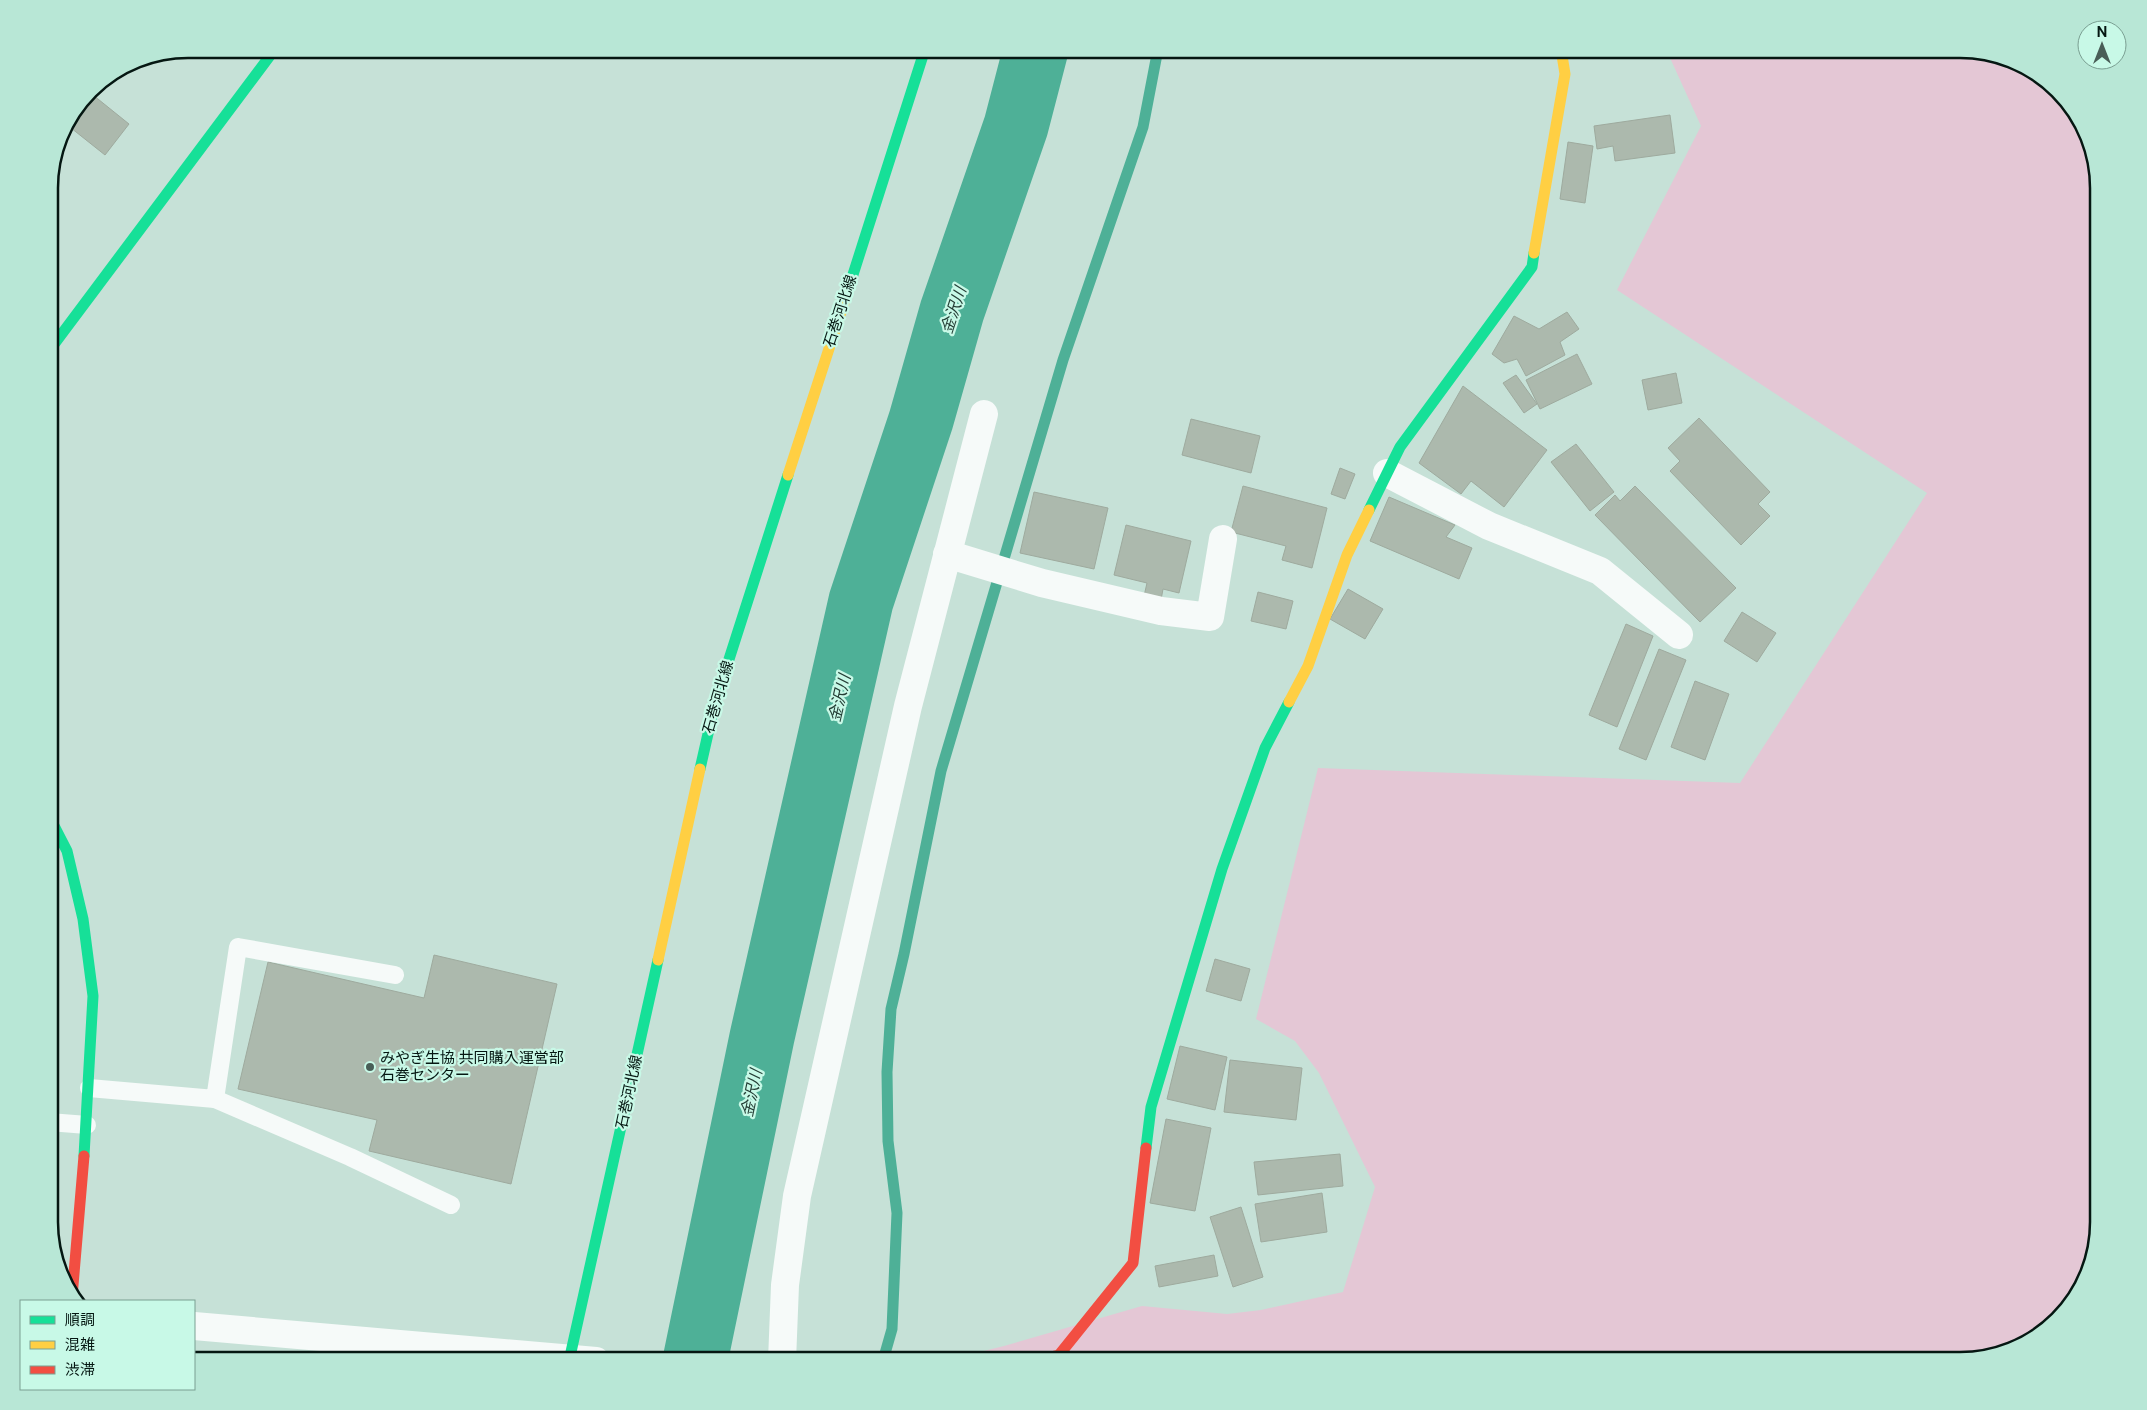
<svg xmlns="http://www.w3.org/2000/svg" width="2147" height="1410" font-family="'Public Sans','Noto Sans JP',sans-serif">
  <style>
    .green { fill: #e4c7d5 }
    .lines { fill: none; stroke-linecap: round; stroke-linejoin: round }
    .stream { stroke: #4eb097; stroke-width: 11 }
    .river { stroke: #4eb097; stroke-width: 65 }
    .building { fill: #acb9ad; stroke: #9eaa9e }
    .lane { stroke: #f6faf9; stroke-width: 18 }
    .street { stroke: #f6faf9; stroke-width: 28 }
    .fast { stroke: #16e098; stroke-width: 11 }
    .slow { stroke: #ffcf43; stroke-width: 11 }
    .jam { stroke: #f24e42; stroke-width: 11 }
    .poi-dot { fill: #495e57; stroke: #c8f9e7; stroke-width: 2 }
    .labels { text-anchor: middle; stroke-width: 4.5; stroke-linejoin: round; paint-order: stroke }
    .street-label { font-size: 15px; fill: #051712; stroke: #c8f9e7 }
    .poi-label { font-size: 15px; fill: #051712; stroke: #c8f9e7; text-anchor: start }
    .water-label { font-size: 16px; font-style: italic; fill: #253e36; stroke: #c8f9e7 }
    .rim { fill: none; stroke: #051712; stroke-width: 2.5 }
  </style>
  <rect width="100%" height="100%" fill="#c6e1d7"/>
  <polygon class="green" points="1666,49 1960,49 2037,72 2080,118 2098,187 2098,1223 2075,1300 2029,1343 1960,1361 943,1361 1004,1346 1142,1306 1227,1314 1261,1310 1343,1292 1375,1187 1319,1073 1295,1041 1256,1019 1318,768 1740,783 1927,493 1617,290 1701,126"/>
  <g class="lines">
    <polyline class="stream" points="884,1357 892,1329 897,1213 888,1141 887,1072 891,1009 904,954 941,771 1063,360 1143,127 1158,49"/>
    <polyline class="river" points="695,1361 762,1037 861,601 921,420 952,311 1016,126 1036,49"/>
  </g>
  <g class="building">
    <polygon points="88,91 129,124 105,155 66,124"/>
    <polygon points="1670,115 1675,153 1615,161 1613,146 1597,149 1594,126"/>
    <polygon points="1568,142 1593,146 1585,203 1560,199"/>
    <polygon points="1567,312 1579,329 1560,342 1565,355 1526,376 1517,359 1504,363 1492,354 1514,316 1539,329"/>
    <polygon points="1577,354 1592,384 1540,409 1526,380"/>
    <polygon points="1676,373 1682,403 1648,410 1642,380"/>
    <polygon points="1516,375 1537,404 1524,413 1503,383"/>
    <polygon points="1463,386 1547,450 1504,507 1471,481 1461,494 1419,463"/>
    <polygon points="1699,418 1770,492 1758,504 1770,516 1741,545 1670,471 1680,461 1668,448"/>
    <polygon points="1191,419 1260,436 1251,473 1182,455"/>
    <polygon points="1576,444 1614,492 1590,511 1551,462"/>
    <polygon points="1340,468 1355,474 1345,499 1331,494"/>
    <polygon points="1243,486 1327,508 1312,568 1282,560 1286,546 1231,532"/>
    <polygon points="1635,486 1736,588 1700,622 1595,515 1615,495 1620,501"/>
    <polygon points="1034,492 1108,508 1094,569 1020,553"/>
    <polygon points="1389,497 1455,525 1446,537 1472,548 1459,579 1370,541"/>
    <polygon points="1126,525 1191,541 1179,593 1163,589 1161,600 1144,596 1147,583 1114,575"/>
    <polygon points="1348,589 1383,609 1365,639 1330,619"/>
    <polygon points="1258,592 1293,601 1286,629 1251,621"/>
    <polygon points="1742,612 1776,633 1757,662 1724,641"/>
    <polygon points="1626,624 1653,636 1617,727 1589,715"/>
    <polygon points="1659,649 1686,660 1646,760 1619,749"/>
    <polygon points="1695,681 1729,694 1705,760 1671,747"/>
    <polygon points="434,955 557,984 511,1184 369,1151 377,1120 238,1089 268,962 424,998"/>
    <polygon points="1215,959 1250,969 1241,1001 1206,991"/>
    <polygon points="1180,1046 1227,1057 1215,1110 1167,1099"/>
    <polygon points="1230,1060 1302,1068 1296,1120 1224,1112"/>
    <polygon points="1166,1119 1211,1128 1195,1211 1150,1203"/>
    <polygon points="1340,1154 1343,1186 1258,1195 1254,1162"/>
    <polygon points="1322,1193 1327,1232 1261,1242 1255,1204"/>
    <polygon points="1241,1207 1263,1277 1233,1287 1210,1217"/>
    <polygon points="1214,1255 1218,1276 1159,1287 1155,1266"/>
  </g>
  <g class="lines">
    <g class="lane">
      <polyline points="89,1088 215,1099 238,947 395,975"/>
      <polyline points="215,1099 350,1157 451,1205"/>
      <polyline points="49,1122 87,1125"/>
    </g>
    <g class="street">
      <polyline points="1387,473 1489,526 1600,571 1679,635"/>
      <polyline points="947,554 1042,583 1161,611 1210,617 1223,539"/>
      <polyline points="194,1326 596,1361"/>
      <polyline points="782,1361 785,1285 797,1196 908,706 984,414"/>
    </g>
    <g class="fast">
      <polyline points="850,284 925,49"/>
      <polyline points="49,351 275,49"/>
      <polyline points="1369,510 1400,447 1532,267 1534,253"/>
      <polyline points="700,769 715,703 788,475"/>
      <polyline points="49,816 67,851 83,919 93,996 84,1156"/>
      <polyline points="1146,1148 1151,1107 1222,869 1265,748 1289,702"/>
      <polyline points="569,1361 658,960"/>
    </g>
    <g class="slow">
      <polyline points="1534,253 1565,74 1561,49"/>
      <polyline points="788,475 850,284"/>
      <polyline points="1289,702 1308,666 1347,555 1369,510"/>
      <polyline points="658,960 700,769"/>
    </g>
    <g class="jam">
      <polyline points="72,1297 84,1156"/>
      <polyline points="1034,1361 1059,1355 1133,1263 1146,1148"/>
    </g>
  </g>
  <circle class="poi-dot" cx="370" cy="1067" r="5"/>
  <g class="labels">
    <g class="street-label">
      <text transform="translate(840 311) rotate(-72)" y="5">石巻河北線</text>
      <text transform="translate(718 697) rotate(-74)" y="5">石巻河北線</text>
      <text transform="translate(629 1092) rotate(-78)" y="5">石巻河北線</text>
    </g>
    <g class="poi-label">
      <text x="380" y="1063">みやぎ生協 共同購入運営部<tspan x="380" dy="17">石巻センター</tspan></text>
    </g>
    <g class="water-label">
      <text transform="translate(953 310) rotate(-72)" y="6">金沢川</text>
      <text transform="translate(839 698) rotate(-77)" y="6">金沢川</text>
      <text transform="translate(751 1093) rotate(-78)" y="6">金沢川</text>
    </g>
  </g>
  <path d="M0 0H2147V1410H0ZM188 58H1960A130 130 0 0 1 2090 188V1222A130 130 0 0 1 1960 1352H188A130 130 0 0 1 58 1222V188A130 130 0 0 1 188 58Z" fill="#b8e7d6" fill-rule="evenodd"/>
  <path class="rim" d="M188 58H1960A130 130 0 0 1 2090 188V1222A130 130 0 0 1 1960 1352H188A130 130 0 0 1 58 1222V188A130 130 0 0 1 188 58Z"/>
  <rect x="20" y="1300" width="175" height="90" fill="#c8f9e7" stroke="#7a9f92"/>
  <rect x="30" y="1316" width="25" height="8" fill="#16e098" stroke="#7a9f92"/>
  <text x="65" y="1325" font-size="15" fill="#051712">順調</text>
  <rect x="30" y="1341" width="25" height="8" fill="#ffcf43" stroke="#7a9f92"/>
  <text x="65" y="1350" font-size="15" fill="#051712">混雑</text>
  <rect x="30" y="1366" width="25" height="8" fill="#f24e42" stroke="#7a9f92"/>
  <text x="65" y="1375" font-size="15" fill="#051712">渋滞</text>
  <g transform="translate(2102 45)"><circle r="24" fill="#c8f9e7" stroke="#7a9f92"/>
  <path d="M0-4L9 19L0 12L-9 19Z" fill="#495e57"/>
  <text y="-8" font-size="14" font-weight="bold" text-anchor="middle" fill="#051712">N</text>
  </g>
</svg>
